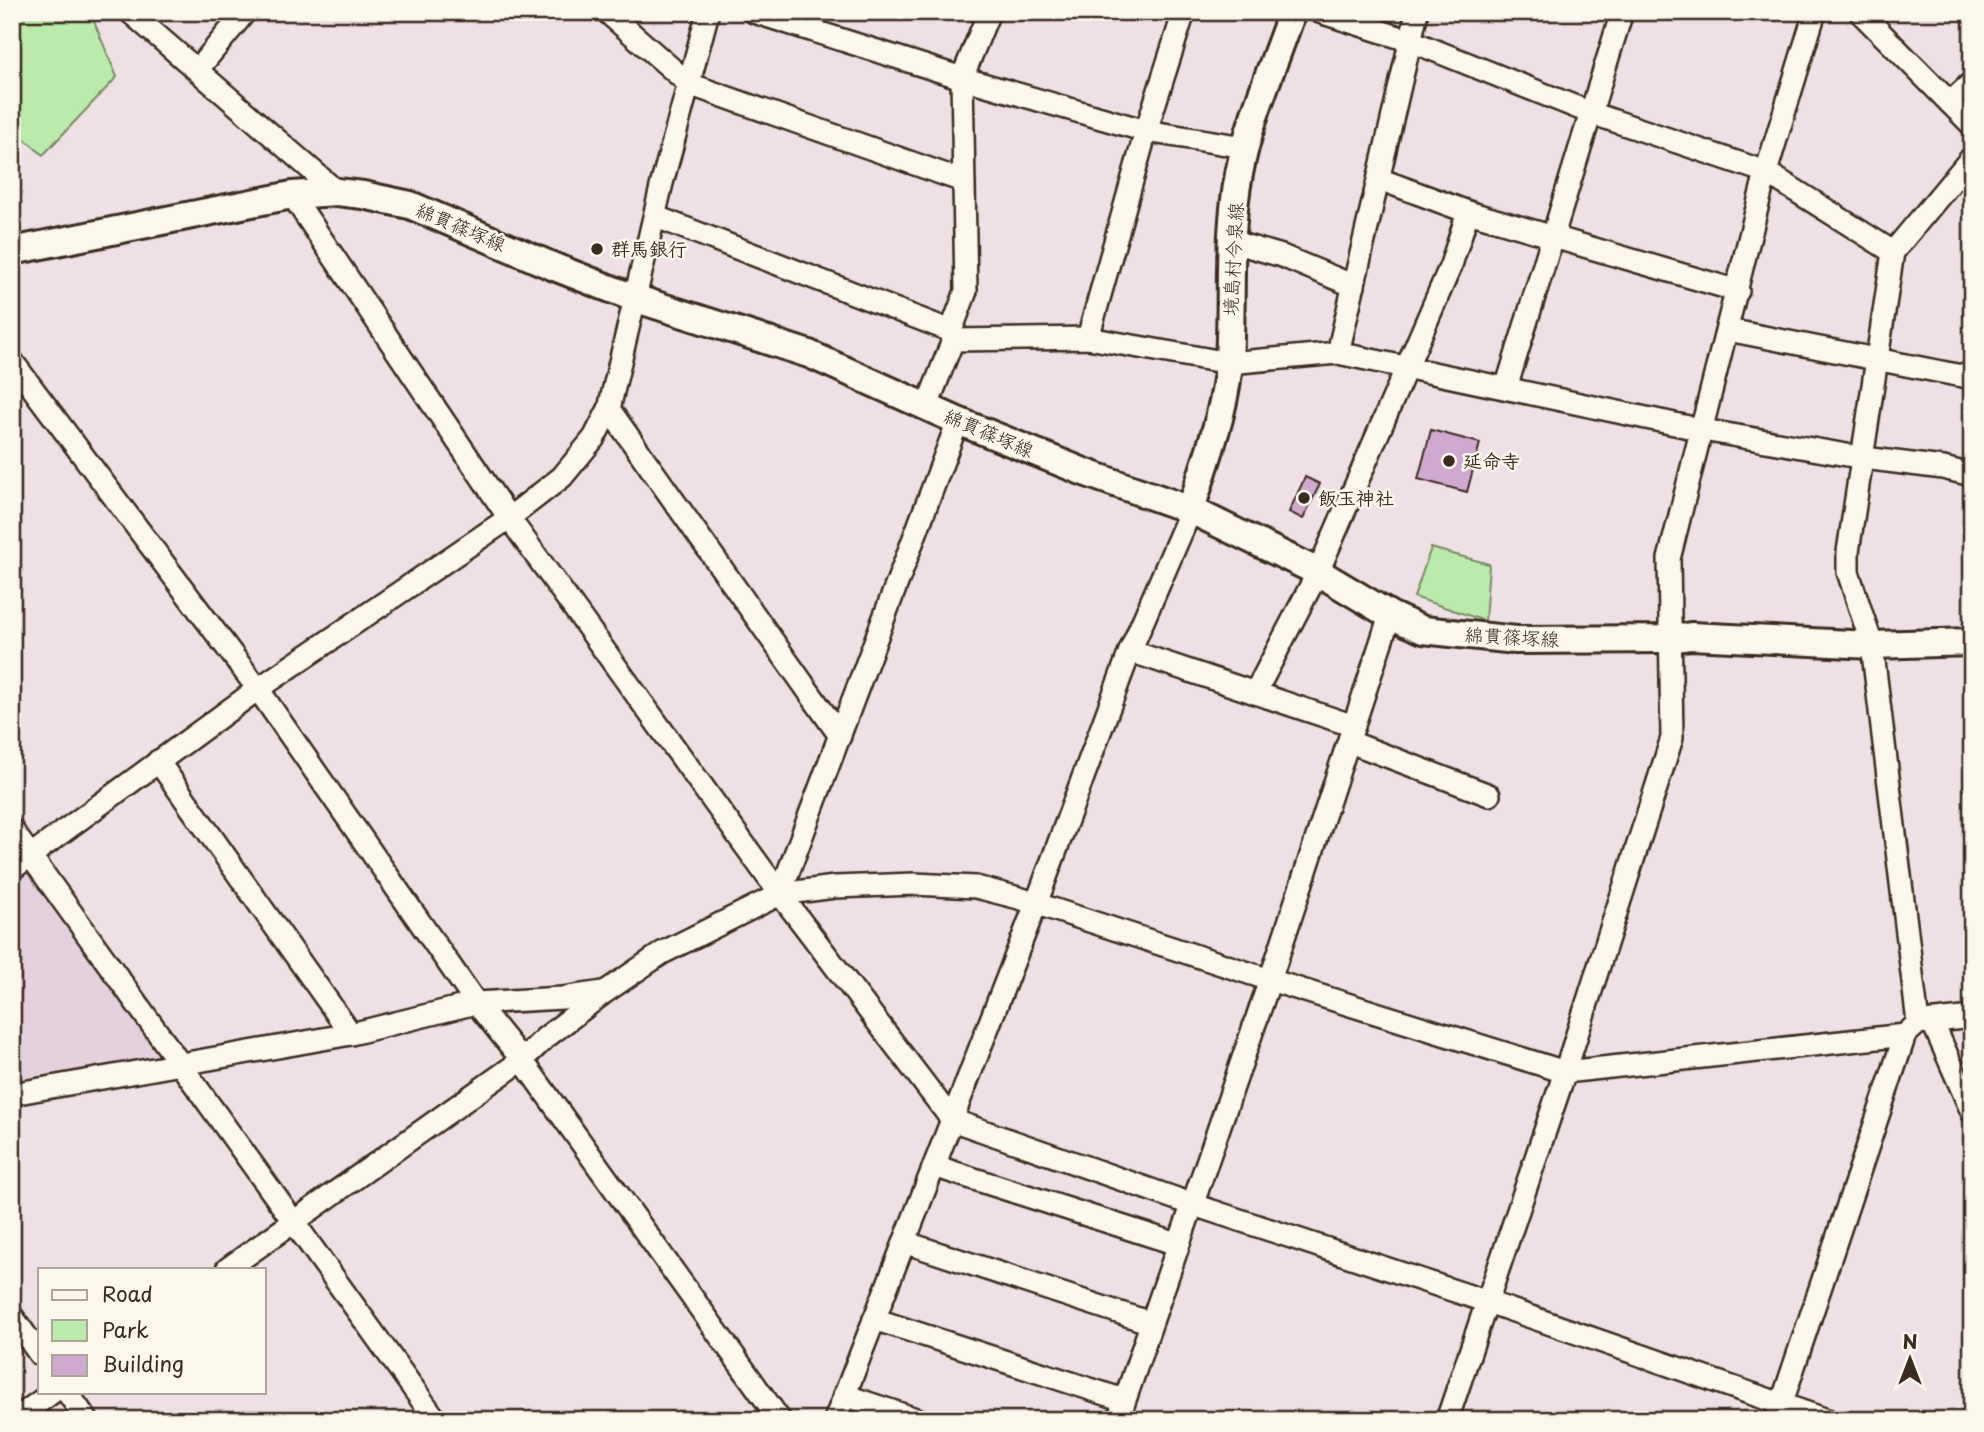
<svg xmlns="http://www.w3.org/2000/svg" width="1984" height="1432" font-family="'Playpen Sans','Klee One',sans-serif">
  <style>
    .built { fill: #e5d0de }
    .green { fill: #baebab; stroke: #7a8a64; stroke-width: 2 }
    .building { fill: #d0a9d1; stroke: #3b2a1e; stroke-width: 2 }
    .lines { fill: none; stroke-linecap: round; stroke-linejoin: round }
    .minor-casing { stroke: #3b2a1e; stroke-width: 26 }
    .major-casing { stroke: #3b2a1e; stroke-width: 32 }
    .minor { stroke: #fbf7ec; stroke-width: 21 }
    .major { stroke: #fbf7ec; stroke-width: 26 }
    .poi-dot { fill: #3b2a1e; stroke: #fbf7ec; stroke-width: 2.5 }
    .labels { text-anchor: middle; stroke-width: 5; stroke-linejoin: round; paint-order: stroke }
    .street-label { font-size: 19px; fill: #3b2a1e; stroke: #fbf7ec }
    .poi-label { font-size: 19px; font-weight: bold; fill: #3b2a1e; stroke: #fbf7ec; text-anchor: start }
  </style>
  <rect width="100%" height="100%" fill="#eee0e4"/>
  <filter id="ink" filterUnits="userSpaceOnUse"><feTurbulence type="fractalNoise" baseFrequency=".0143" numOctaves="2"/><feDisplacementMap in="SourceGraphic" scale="14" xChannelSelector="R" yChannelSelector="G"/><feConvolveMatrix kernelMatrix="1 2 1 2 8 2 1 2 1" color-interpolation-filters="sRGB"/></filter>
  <g filter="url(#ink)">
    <polygon class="built" points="28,873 36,876 160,1052 154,1059 12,1086 12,885"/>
    <g class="green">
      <polygon points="12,12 90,12 117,77 43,155 12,128"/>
      <polygon points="1431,548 1489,564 1485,621 1414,597"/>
    </g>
    <g class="building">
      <polygon points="1431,430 1480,443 1467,492 1418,479"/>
      <polygon points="1305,477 1320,484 1303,519 1289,512"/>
    </g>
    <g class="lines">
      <defs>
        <g id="minor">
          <polyline points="130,12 337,192"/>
          <polyline points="607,12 689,84 963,181"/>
          <polyline points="754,12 962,78 1146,131 1244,147"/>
          <polyline points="1320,12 1411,41 1591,113 1766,172 1893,252 1848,552 1848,572 1872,645 1918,1023"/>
          <polyline points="1860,12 1972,125"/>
          <polyline points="198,69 245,12"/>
          <polyline points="1950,103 1972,82"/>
          <polyline points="1379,179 1468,212 1738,291"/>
          <polyline points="292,195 509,518 780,894 952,1120 1191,1204 1485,1301 1827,1420"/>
          <polyline points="659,218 951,331"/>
          <polyline points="1233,242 1282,256 1354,286"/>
          <polyline points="1893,252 1972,157"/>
          <polyline points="1728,330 1972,378"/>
          <polyline points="1088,338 1146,131 1184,12"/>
          <polyline points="953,340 1088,338 1229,363 1338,353 1703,430 1864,458 1943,468 1972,475"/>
          <polyline points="1338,353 1417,12"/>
          <polyline points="12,361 258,689 476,1003 522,1060 780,1420"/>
          <polyline points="1506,388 1622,12"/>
          <polyline points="927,406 953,340 951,331 966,291 962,78 989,12"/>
          <polyline points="609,409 840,736"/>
          <polyline points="1130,651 1354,726"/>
          <polyline points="1255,693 1318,572 1451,265 1468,212"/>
          <polyline points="1350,742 1489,795"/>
          <polyline points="158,761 351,1034"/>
          <polyline points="12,830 436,1420"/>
          <polyline points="12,869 258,689 509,518 562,477 594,438 609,409 662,183 708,12"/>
          <polyline points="780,894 958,421"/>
          <polyline points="1932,1021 1972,1112"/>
          <polyline points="12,1094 351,1034 476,1003 562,998 603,992"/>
          <polyline points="934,1166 1177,1244"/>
          <polyline points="904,1242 1151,1323"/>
          <polyline points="227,1269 522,1060 545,1038 605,992 662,953 780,894 835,887 914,884 976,887 1019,898 1270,980 1565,1072 1905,1035"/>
          <polyline points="12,1316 40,1355"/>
          <polyline points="874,1319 1124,1400"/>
          <polyline points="67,1392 87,1420"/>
          <polyline points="844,1395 919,1420"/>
          <polyline points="14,1420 53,1392"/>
          <polyline points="835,1420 1036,904 1130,651 1191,510"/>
          <polyline points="1118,1420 1270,980 1390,615"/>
          <polyline points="1447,1420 1565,1072 1672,738 1669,559 1766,172 1815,12"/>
          <polyline points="1776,1420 1905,1035 1918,1023 1972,1017"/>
        </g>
        <g id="major">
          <polyline points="12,251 292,195 337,192 363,195 410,205 552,266 634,298 809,354 958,421 1084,472 1191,510 1318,572 1390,615 1423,630 1516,640 1670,639 1691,636 1872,645 1972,642"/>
          <path d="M1191 510C1205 461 1226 411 1229 360 1233 299 1227 235 1239 174 1249 119 1274 65 1292 12"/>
        </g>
      </defs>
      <use href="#minor" class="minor-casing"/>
      <use href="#major" class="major-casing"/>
      <use href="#minor" class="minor"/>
      <use href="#major" class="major"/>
    </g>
  </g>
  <g class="poi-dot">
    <circle cx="597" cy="249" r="7"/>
    <circle cx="1449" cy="461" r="7"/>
    <circle cx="1304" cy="498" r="7"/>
  </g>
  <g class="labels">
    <g class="street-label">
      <text transform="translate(461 227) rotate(23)" y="7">綿貫篠塚線</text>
      <text transform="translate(1233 259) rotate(-87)" y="7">境島村今泉線</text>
      <text transform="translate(989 433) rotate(23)" y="7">綿貫篠塚線</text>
      <text transform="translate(1512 637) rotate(3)" y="7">綿貫篠塚線</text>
    </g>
    <g class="poi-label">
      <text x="611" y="256">群馬銀行</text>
      <text x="1463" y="468">延命寺</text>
      <text x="1318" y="505">飯玉神社</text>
    </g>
  </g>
  <rect width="1984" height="1432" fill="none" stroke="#fbf7ec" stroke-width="42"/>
  <rect x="21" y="21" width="1942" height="1390" fill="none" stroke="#3b2a1e" stroke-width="2.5" filter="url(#ink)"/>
  <rect x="38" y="1268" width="228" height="126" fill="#fbf7ec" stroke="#aea59a" stroke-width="2"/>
  <rect x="52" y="1290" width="35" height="10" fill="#fbf7ec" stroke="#aea59a" stroke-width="2"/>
  <text x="102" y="1302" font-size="21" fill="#3b2a1e">Road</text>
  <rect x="52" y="1320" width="35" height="21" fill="#baebab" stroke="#aea59a" stroke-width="2"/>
  <text x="102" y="1338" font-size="21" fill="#3b2a1e">Park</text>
  <rect x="52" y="1355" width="35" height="21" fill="#d0a9d1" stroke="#aea59a" stroke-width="2"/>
  <text x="102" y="1372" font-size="21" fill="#3b2a1e">Building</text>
  <g transform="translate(1910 1359)" stroke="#fbf7ec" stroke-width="5" paint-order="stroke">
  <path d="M0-5L12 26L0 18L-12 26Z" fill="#3b2a1e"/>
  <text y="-10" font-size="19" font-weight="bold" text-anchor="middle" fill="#3b2a1e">N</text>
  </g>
</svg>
